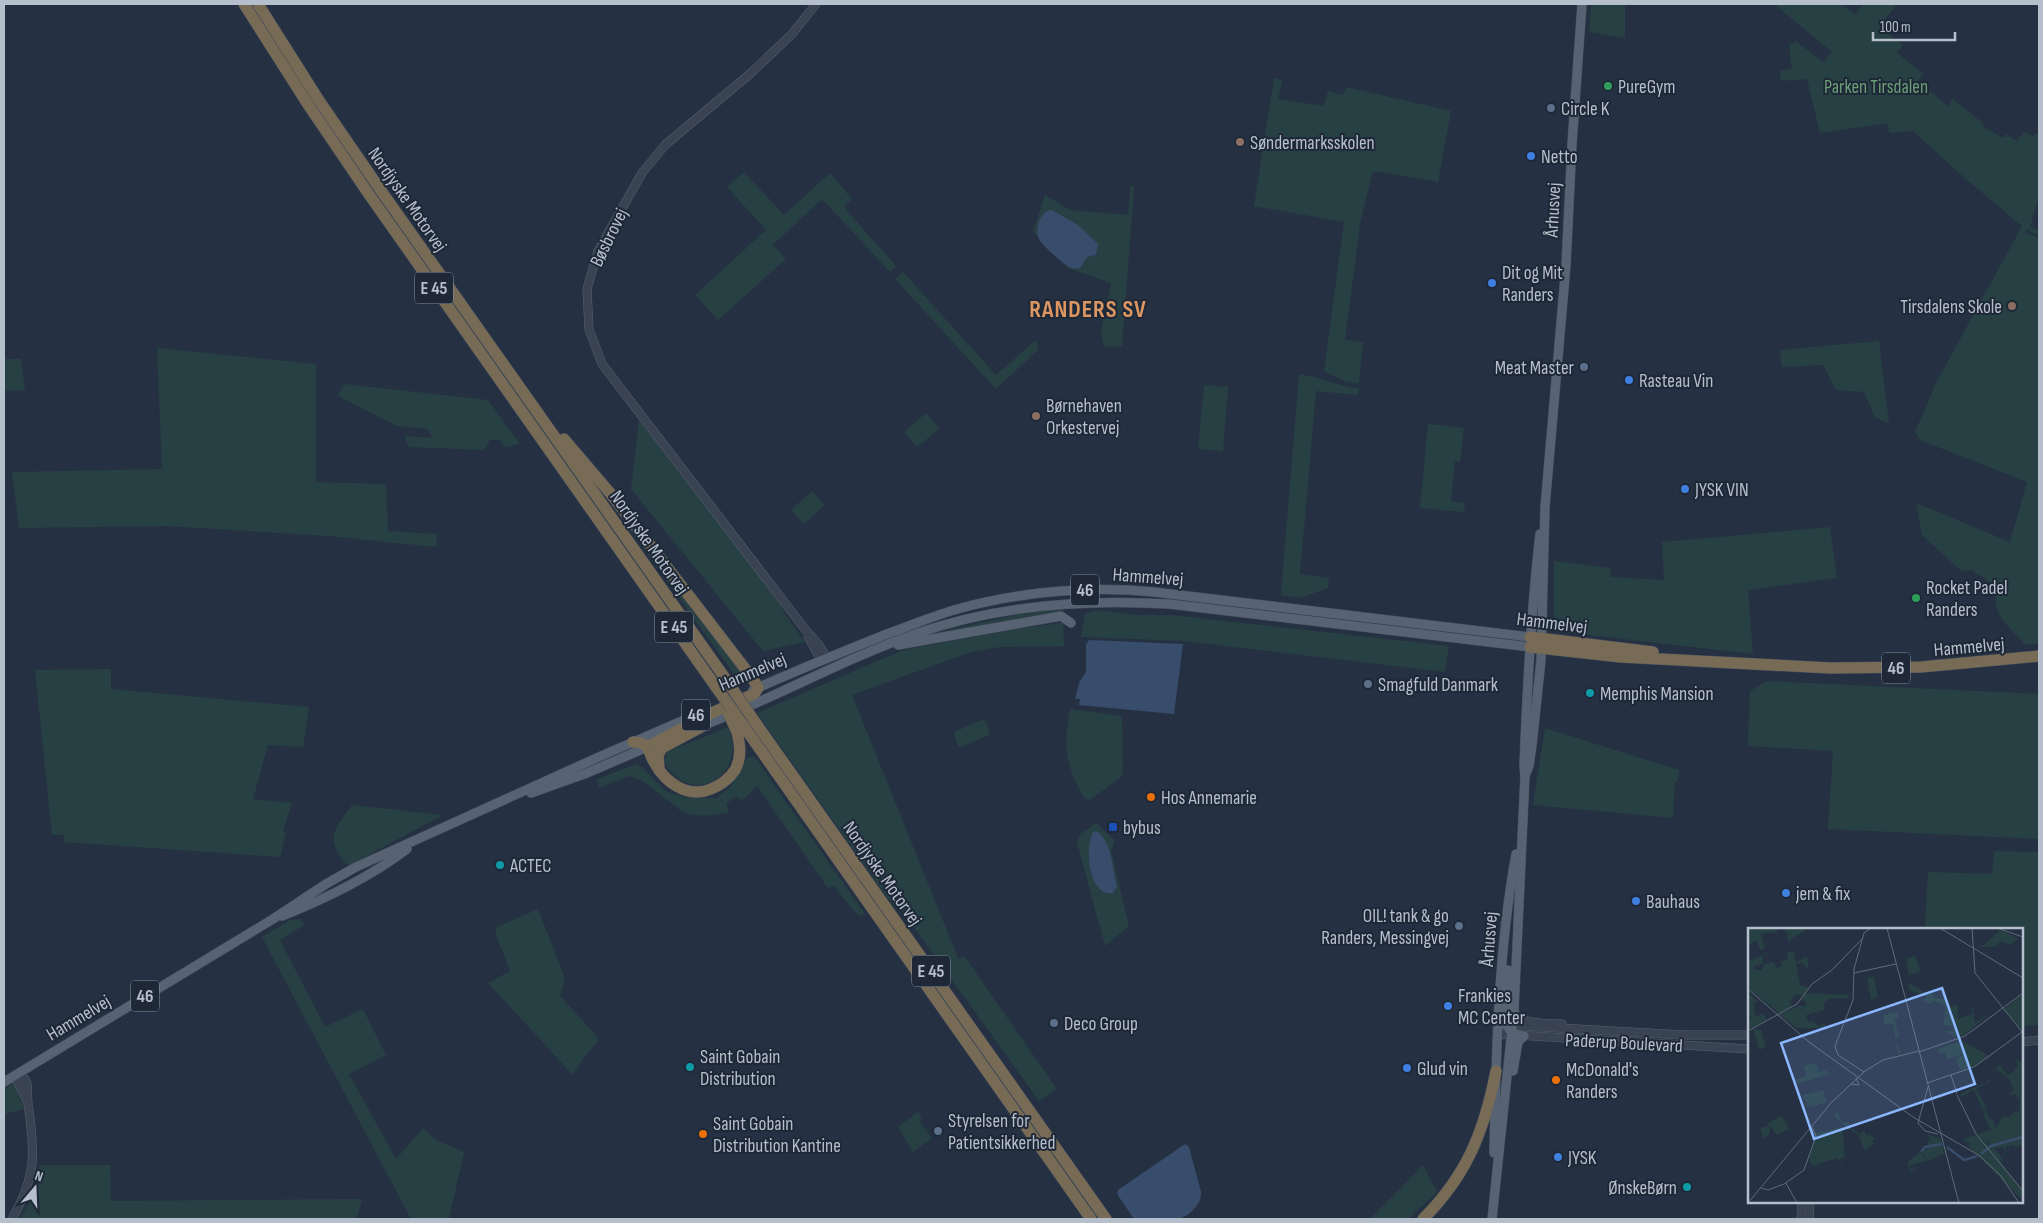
<svg xmlns="http://www.w3.org/2000/svg" width="2043" height="1223" font-family="'Sofia Sans Condensed',sans-serif">
  <style>
    .green { fill: #274043 }
    .water { fill: #384d6b }
    .lines { fill: none; stroke-linecap: round; stroke-linejoin: round }
    .minor-casing { stroke: #57616f; stroke-width: 9 }
    .major-casing { stroke: #434c5b; stroke-width: 10 }
    .highway-casing { stroke: #444e5c; stroke-width: 12 }
    .minor { stroke: #394352; stroke-width: 8 }
    .major { stroke: #576372; stroke-width: 9 }
    .highway { stroke: #786b56; stroke-width: 11 }
    .highway-bridge-casing { stroke: #444e5c; stroke-width: 12; stroke-linecap: butt }
    .highway-bridge { stroke: #786b56; stroke-width: 11 }
    .leisure-dot { fill: #2e9e5b; stroke: #1e2837; stroke-width: 2 }
    .service-dot { fill: #5c6f8a; stroke: #1e2837; stroke-width: 2 }
    .education-dot { fill: #8d6e63; stroke: #1e2837; stroke-width: 2 }
    .shop-dot { fill: #3f7fe0; stroke: #1e2837; stroke-width: 2 }
    .culture-dot { fill: #0f9aa8; stroke: #1e2837; stroke-width: 2 }
    .food-dot { fill: #e8710a; stroke: #1e2837; stroke-width: 2 }
    .transit-dot { fill: #1a4fb4; stroke: #1e2837; stroke-width: 2 }
    .labels { text-anchor: middle; stroke-width: 4; stroke-linejoin: round; paint-order: stroke }
    .shield { fill: #1e2837; stroke: #88929f; stroke-width: 1 }
    .shield-label { font-size: 18px; font-weight: bold; fill: #b6bfcc }
    .poi-label { font-size: 19px; fill: #b6bfcc; stroke: #1e2837; text-anchor: start }
    .park-label { font-size: 19px; fill: #6c9e77; stroke: #1e2837 }
    .street-label { font-size: 19px; fill: #b6bfcc; stroke: #1e2837 }
    .district-label { font-size: 24px; font-weight: bold; letter-spacing: 1px; fill: #db9662; stroke: #1e2837 }
    .inset-river { fill: none; stroke: #384d6b; stroke-width: 2.5 }
    .inset-road { fill: none; stroke: #5f6a79; stroke-width: 1 }
    .view { fill: #8ab7fd; fill-opacity: 0.15; stroke: #8ab7fd; stroke-width: 2.5 }
    .inset-edge { fill: none; stroke: #b6bfcc; stroke-width: 2.5 }
  </style>
  <rect width="100%" height="100%" fill="#253142"/>
  <g class="green">
    <polygon points="1591,4 1625,4 1625,38 1589,32"/>
    <path d="M1774 4H1841L1855 14 1863 4H1897L1879 27 1903 45 1897 53 1923 74 1914 86 1923 93 1926 88 1948 106 1953 99 1984 124 1983 126 2001 137H2004L2007 134 2014 140H2017L2024 132 2033 136 2039 132V197L2030 227 2039 230V235L2029 231 2030 228 2025 232 2039 238V643L2025 645C2008 625 1990 614 1997 587L1972 570 1961 571 1922 535 1916 503 2010 542 2027 482 1920 440 1915 432 1936 383 2022 226 1968 181 1913 131 1889 133 1888 123 1820 133 1807 79 1781 81 1780 71 1792 69 1789 45 1796 41 1823 62 1832 52Z"/>
    <polygon points="1274,78 1282,80 1278,99 1324,106 1328,91 1343,95 1346,87 1451,111 1438,182 1373,171 1360,224 1345,340 1363,342 1359,384 1344,381 1324,371 1344,222 1254,206"/>
    <polygon points="744,172 784,215 830,173 852,199 844,207 896,266 890,272 822,199 773,245 786,259 718,320 695,295 766,230 727,187"/>
    <polygon points="1131,186 1134,186 1122,346 1104,347 1101,331 1111,283 1068,268 1033,232 1045,195 1070,210 1128,215"/>
    <polygon points="903,272 996,375 1036,340 1038,350 996,389 895,279"/>
    <polygon points="1879,341 1889,424 1875,417 1864,392 1836,390 1823,365 1782,367 1780,350"/>
    <polygon points="157,348 316,364 316,482 386,484 388,531 437,534 436,547 328,536 167,526 19,528 12,472 162,469"/>
    <polygon points="4,359 21,359 25,390 4,391"/>
    <path d="M1299 374C1320 377 1338 386 1359 388L1358 395 1316 391 1300 574 1329 578 1328 588 1300 598 1281 595Z"/>
    <polygon points="344,384 488,400 520,444 504,447 500,440 490,440 484,450 409,447 404,436 432,438 428,429 397,426 338,396"/>
    <polygon points="1204,385 1228,387 1223,451 1198,449"/>
    <polygon points="926,413 939,429 917,447 904,432"/>
    <polygon points="639,420 780,604 784,613 805,642 763,651 631,489"/>
    <polygon points="1428,424 1464,428 1460,462 1455,461 1451,501 1465,503 1464,512 1420,508"/>
    <polygon points="812,491 825,505 804,524 791,510"/>
    <polygon points="629,525 744,673 742,685 627,526"/>
    <polygon points="1830,527 1837,578 1748,590 1753,654 1554,631 1554,561 1611,568 1610,577 1664,580 1662,542"/>
    <polygon points="1064,609 1062,613 939,635 938,632 1020,614"/>
    <polygon points="1096,610 1136,615 1171,615 1449,646 1445,672 1184,641 1081,637 1085,614"/>
    <polygon points="1063,623 1064,646 1000,647 971,652 852,695 958,958 965,957 1057,1089 1039,1101 906,916 890,901 757,713 903,650 1022,628"/>
    <polygon points="111,669 111,689 309,707 303,747 268,745 253,799 292,803 283,831 286,832 280,857 64,842 64,835 52,835 35,670"/>
    <polygon points="1767,681 2039,694 2039,839 1828,829 1833,751 1748,746 1750,691"/>
    <path d="M1070 709 1122 716 1123 772 1121 777 1090 800 1085 799C1065 765 1063 747 1070 709Z"/>
    <polygon points="982,720 986,721 990,735 960,747 958,746 954,732"/>
    <path d="M728 727C749 775 691 810 664 762L667 752Z"/>
    <polygon points="1545,728 1679,770 1678,781 1675,782 1673,818 1533,805"/>
    <polygon points="754,756 865,914 860,916 852,909 834,886 828,888 757,786 742,801 736,796 726,804 729,813 703,816 684,813 641,780 629,776 599,788 597,779 636,764 642,767 666,791 686,798 717,798 730,787 747,758"/>
    <path d="M352 805 443 815 348 866C324 839 333 831 352 805Z"/>
    <polygon points="1096,823 1115,841 1111,851 1129,926 1105,946 1077,842 1080,834"/>
    <polygon points="1994,851 2039,852 2039,1025 2023,1026 2022,929 1925,929 1928,872 1992,874"/>
    <polygon points="538,909 565,978 560,996 597,1036 598,1041 582,1060 573,1075 488,983 510,971 495,932 497,927"/>
    <polygon points="301,919 304,925 280,940 325,1027 363,1009 386,1055 349,1074 396,1159 423,1128 436,1140 464,1152 449,1219 411,1219 262,937 290,920"/>
    <polygon points="13,1083 24,1109 4,1114 4,1089"/>
    <polygon points="918,1112 922,1118 919,1121 932,1138 913,1152 898,1127"/>
    <polygon points="40,1165 110,1165 111,1201 362,1199 357,1219 19,1219 33,1197"/>
    <polygon points="1423,1165 1437,1192 1408,1219 1370,1219"/>
  </g>
  <g class="water">
    <path d="M1052 210 1078 225 1098 244 1096 255 1087 257 1080 268C1075 269 1072 269 1068 266 1063 264 1041 244 1039 239 1034 229 1041 210 1052 210Z"/>
    <polygon points="1089,640 1183,644 1174,714 1079,705 1080,699 1075,699 1079,683 1086,672 1086,645"/>
    <path d="M1096 831C1111 838 1113 872 1117 887L1113 893C1089 898 1084 847 1093 832Z"/>
    <path d="M1185 1144 1189 1147 1201 1192C1202 1204 1189 1217 1177 1219 1164 1222 1147 1219 1134 1219L1117 1194 1118 1190Z"/>
  </g>
  <g class="lines">
    <defs>
      <g id="minor">
        <polyline points="816,4 792,34 751,73 665,145 642,173 598,251 587,289 589,329 602,364 804,628 819,645 827,658"/>
        <polyline points="808,636 821,660"/>
        <path d="M1514 1010C1520 1026 1547 1023 1562 1024"/>
        <polyline points="1507,1025 1683,1035 1749,1035"/>
        <polyline points="1498,1034 1749,1049"/>
        <polyline points="2022,1042 2039,1040"/>
        <path d="M12 1219C37 1176 35 1151 28 1104 26 1090 32 1082 18 1073L17 1081 27 1101"/>
        <polyline points="1801,1219 1802,1202"/>
        <polyline points="1809,1219 1810,1202"/>
      </g>
      <g id="major">
        <polyline points="898,645 1061,616 1071,623"/>
        <path d="M753 690C797 670 842 652 887 634 909 626 931 617 954 610 1018 592 1088 586 1154 592L1530 637"/>
        <path d="M699 727C773 699 843 659 918 633 999 605 1085 599 1169 604L1530 647"/>
        <polyline points="1525,776 1529,766 1532,745 1541,660 1545,507 1566,265 1572,144 1582,4"/>
        <polyline points="531,793 587,773 652,745"/>
        <path d="M282 916C325 899 370 877 407 849"/>
        <polyline points="1508,970 1506,1025 1512,1033 1524,1036"/>
        <polyline points="1513,1071 1518,1042 1524,1036"/>
        <polyline points="4,1082 273,919 326,884 356,867 601,756 705,711"/>
        <path d="M1494 1153C1496 1053 1498 952 1516 854"/>
        <path d="M1492 1219 1514 1010 1525 776 1524 766C1527 688 1531 611 1540 534"/>
      </g>
      <g id="highway">
        <polyline points="244,4 309,106 368,193 716,687"/>
        <polyline points="258,4 318,99 377,185 727,681"/>
        <polyline points="564,439 610,493 753,679 758,688 754,694 705,716 647,747"/>
        <polyline points="1530,637 1653,652"/>
        <polyline points="1530,647 1621,657 1830,668 1921,667 2039,656"/>
        <polyline points="755,722 1106,1219"/>
        <polyline points="745,728 1091,1219"/>
        <path d="M633 742C638 742 644 743 647 747 650 752 651 757 654 762 665 782 687 799 711 789 721 785 729 779 735 770 742 757 740 745 737 732"/>
        <polyline points="659,768 658,755 662,748 703,726"/>
        <path d="M1423 1219C1467 1175 1484 1132 1496 1071"/>
      </g>
    </defs>
    <use href="#minor" class="minor-casing"/>
    <use href="#major" class="major-casing"/>
    <use href="#highway" class="highway-casing"/>
    <use href="#minor" class="minor"/>
    <use href="#major" class="major"/>
    <use href="#highway" class="highway"/>
    <defs>
      <g id="highway-bridge">
        <polyline points="727,681 755,722"/>
        <polyline points="716,687 745,728"/>
        <polyline points="729,715 737,732"/>
      </g>
    </defs>
    <use href="#highway-bridge" class="highway-bridge-casing"/>
    <use href="#highway-bridge" class="highway-bridge"/>
  </g>
  <g class="leisure-dot">
    <circle cx="1608" cy="86" r="5"/>
    <circle cx="1916" cy="598" r="5"/>
  </g>
  <g class="service-dot">
    <circle cx="1551" cy="108" r="5"/>
    <circle cx="1584" cy="367" r="5"/>
    <circle cx="1368" cy="684" r="5"/>
    <circle cx="1459" cy="926" r="5"/>
    <circle cx="1054" cy="1023" r="5"/>
    <circle cx="938" cy="1131" r="5"/>
  </g>
  <g class="education-dot">
    <circle cx="1240" cy="142" r="5"/>
    <circle cx="2012" cy="306" r="5"/>
    <circle cx="1036" cy="416" r="5"/>
  </g>
  <g class="shop-dot">
    <circle cx="1531" cy="156" r="5"/>
    <circle cx="1492" cy="283" r="5"/>
    <circle cx="1629" cy="380" r="5"/>
    <circle cx="1685" cy="489" r="5"/>
    <circle cx="1786" cy="893" r="5"/>
    <circle cx="1636" cy="901" r="5"/>
    <circle cx="1448" cy="1006" r="5"/>
    <circle cx="1407" cy="1068" r="5"/>
    <circle cx="1558" cy="1157" r="5"/>
  </g>
  <g class="culture-dot">
    <circle cx="1590" cy="693" r="5"/>
    <circle cx="500" cy="865" r="5"/>
    <circle cx="690" cy="1067" r="5"/>
    <circle cx="1687" cy="1187" r="5"/>
  </g>
  <g class="food-dot">
    <circle cx="1151" cy="797" r="5"/>
    <circle cx="1556" cy="1080" r="5"/>
    <circle cx="703" cy="1134" r="5"/>
  </g>
  <rect class="transit-dot" x="1108" y="822" width="10" height="10" rx="2.5"/>
  <g class="labels">
    <g class="shield">
      <rect x="415" y="272.5" width="38" height="31" rx="4"/>
      <rect x="1071" y="574.5" width="28" height="31" rx="4"/>
      <rect x="655" y="611.5" width="38" height="31" rx="4"/>
      <rect x="1882" y="652.5" width="28" height="31" rx="4"/>
      <rect x="682" y="699.5" width="28" height="31" rx="4"/>
      <rect x="912" y="955.5" width="38" height="31" rx="4"/>
      <rect x="131" y="980.5" width="28" height="31" rx="4"/>
    </g>
    <g class="shield-label">
      <text x="434" y="294">E 45</text>
      <text x="1085" y="596">46</text>
      <text x="674" y="633">E 45</text>
      <text x="1896" y="674">46</text>
      <text x="696" y="721">46</text>
      <text x="931" y="977">E 45</text>
      <text x="145" y="1002">46</text>
    </g>
    <g class="poi-label">
      <text x="1618" y="93">PureGym</text>
      <text x="1561" y="115">Circle K</text>
      <text x="1250" y="149">Søndermarksskolen</text>
      <text x="1541" y="163">Netto</text>
      <text x="1502" y="279">Dit og Mit<tspan x="1502" dy="22">Randers</tspan></text>
      <text x="2002" y="313" text-anchor="end">Tirsdalens Skole</text>
      <text x="1574" y="374" text-anchor="end">Meat Master</text>
      <text x="1639" y="387">Rasteau Vin</text>
      <text x="1046" y="412">Børnehaven<tspan x="1046" dy="22">Orkestervej</tspan></text>
      <text x="1695" y="496">JYSK VIN</text>
      <text x="1926" y="594">Rocket Padel<tspan x="1926" dy="22">Randers</tspan></text>
      <text x="1378" y="691">Smagfuld Danmark</text>
      <text x="1600" y="700">Memphis Mansion</text>
      <text x="1161" y="804">Hos Annemarie</text>
      <text x="1123" y="834">bybus</text>
      <text x="510" y="872">ACTEC</text>
      <text x="1796" y="900">jem &amp; fix</text>
      <text x="1646" y="908">Bauhaus</text>
      <text x="1449" y="922" text-anchor="end">OIL! tank &amp; go<tspan x="1449" dy="22">Randers, Messingvej</tspan></text>
      <text x="1458" y="1002">Frankies<tspan x="1458" dy="22">MC Center</tspan></text>
      <text x="1064" y="1030">Deco Group</text>
      <text x="700" y="1063">Saint Gobain<tspan x="700" dy="22">Distribution</tspan></text>
      <text x="1417" y="1075">Glud vin</text>
      <text x="1566" y="1076">McDonald's<tspan x="1566" dy="22">Randers</tspan></text>
      <text x="948" y="1127">Styrelsen for<tspan x="948" dy="22">Patientsikkerhed</tspan></text>
      <text x="713" y="1130">Saint Gobain<tspan x="713" dy="22">Distribution Kantine</tspan></text>
      <text x="1568" y="1164">JYSK</text>
      <text x="1677" y="1194" text-anchor="end">ØnskeBørn</text>
    </g>
    <g class="park-label">
      <text x="1876" y="93">Parken Tirsdalen</text>
    </g>
    <g class="street-label">
      <text transform="translate(408 199) rotate(55)" y="7">Nordjyske Motorvej</text>
      <text transform="translate(1552 210) rotate(-87)" y="7">Århusvej</text>
      <text transform="translate(608 237) rotate(-64)" y="7">Bøsbrovej</text>
      <text transform="translate(650 542) rotate(55)" y="7">Nordjyske Motorvej</text>
      <text transform="translate(1148 576) rotate(4)" y="7">Hammelvej</text>
      <text transform="translate(1552 622) rotate(7)" y="7">Hammelvej</text>
      <text transform="translate(1969 646) rotate(-5)" y="7">Hammelvej</text>
      <text transform="translate(752 671) rotate(-23)" y="7">Hammelvej</text>
      <text transform="translate(883 873) rotate(55)" y="7">Nordjyske Motorvej</text>
      <text transform="translate(1488 939) rotate(-86)" y="7">Århusvej</text>
      <text transform="translate(78 1017) rotate(-31)" y="7">Hammelvej</text>
      <text transform="translate(1624 1042) rotate(3)" y="7">Paderup Boulevard</text>
    </g>
    <g class="district-label">
      <text x="1088" y="317">RANDERS SV</text>
    </g>
  </g>
  <g transform="translate(1748 928)">
    <rect width="275" height="275" fill="#253142"/>
    <path d="M0 0H29L30 4 13 6 17 20 12 22 9 12 0 17ZM37 0H61L40 13 39 7 44 5 38 6ZM252 2 271 11 262 16 252 13 247 19H228L236 17ZM23 23 14 29 15 35 6 38V41L14 43 16 36 26 34 28 40 34 38V33L40 32 39 23 46 24 48 34 59 29 61 41 53 35 48 36 52 57 60 59 58 65 101 67V70L81 71 76 75V82L58 87 60 94 65 93 70 98 77 95 78 100H49L31 87 50 78H58V73L54 72 56 67H47L42 74 44 79 31 85 0 60V34ZM167 28 173 43 161 47 158 31ZM126 49 130 69 123 72 119 50ZM161 55 178 65 183 63 186 70 199 71V78L210 77V91L224 86V75L227 95 238 88 237 71 238 89 216 107 207 109 197 103H205V98L195 97 198 78 187 73 180 76 175 72 178 69 161 62ZM0 65 9 73 5 75 8 89 15 85 19 92 2 101 0 93 4 90 0 86ZM275 66V103L256 81ZM150 84 151 90 146 91 151 109 147 110 153 125 150 127 145 96 137 97 135 87ZM5 101 13 102 18 119 11 122ZM214 113 227 120 241 128 227 138 212 142 208 131 218 125 199 131 198 124 191 126 190 121ZM267 131 275 136V216L267 220 266 217 258 218 257 230 256 219 246 220 256 232 250 233 242 218 241 210 240 216 231 209 224 196 230 206 243 202 236 187 237 179 240 189 247 194V202L254 189H262L266 183 271 184 272 172 267 166 260 167 266 162 261 151 249 141 239 147 252 137 259 147 264 145 270 137ZM68 135 71 144 77 142 82 146 49 156 47 152 59 147 55 138ZM239 150 242 154 228 161 237 176 239 174 235 183 226 162 211 170 214 165 240 154ZM77 162 75 170H78V175L60 179 54 167ZM79 181 86 187 89 184 95 195 101 193 102 199 112 206 116 202 119 208 121 206 127 210 124 214 126 216 116 222 111 207 99 200ZM34 188 41 201 29 207 22 198 21 207 15 210 12 200 21 198 20 195ZM94 199 97 229 92 231 95 237 89 230 64 238 61 230 68 205ZM179 206 192 210 197 225 180 233 173 224 181 219 179 214 183 212ZM227 207 240 217 275 264V273L222 220 221 215 214 212ZM172 224 179 233 162 237V241L169 239 162 245 160 234Z" fill="#274043"/>
    <path class="inset-river" d="M199 219 216 232 229 228M173 224 177 219 194 216M233 226 243 218 275 209"/>
    <path class="inset-road" d="M139 0 211 275M192 0 275 50M224 0 227 45 275 105M249 0 275 9M106 45 148 36M0 61 61 114 165 189 232 228 253 248 271 275M0 103 49 76 64 56 84 42 115 10M171 124 217 108 275 65M116 144 90 127 87 118 105 72 106 41 116 5 123 0M203 147 209 166M179 155 226 139 274 104M103 156 111 157 108 150M180 159 170 195 177 203 190 206M209 167 228 206 275 263M38 255 49 275M13 260 20 262 36 256 56 242 68 208 64 199M0 275 83 175 117 143 135 132 171 123"/>
    <path class="view" d="M194 60 227 156 66 211 33 115Z"/>
    <rect width="275" height="275" class="inset-edge"/>
  </g>
  <rect width="2043" height="1223" fill="none" stroke="#b6bfcc" stroke-width="10"/>
  <g transform="translate(35 1188) rotate(19)" stroke="#1e2837" stroke-width="4" paint-order="stroke">
  <path d="M0-4L9 19L0 12L-9 19Z" fill="#b6bfcc"/>
  <text y="-8" font-size="14" font-weight="bold" text-anchor="middle" fill="#b6bfcc">N</text>
  </g>
  <path d="M1873 32v8h82v-8" fill="none" stroke="#b6bfcc" stroke-width="2.5"/>
  <text x="1880" y="32" font-size="15" fill="#b6bfcc" stroke="#1e2837" stroke-width="4" paint-order="stroke">100 m</text>
</svg>
